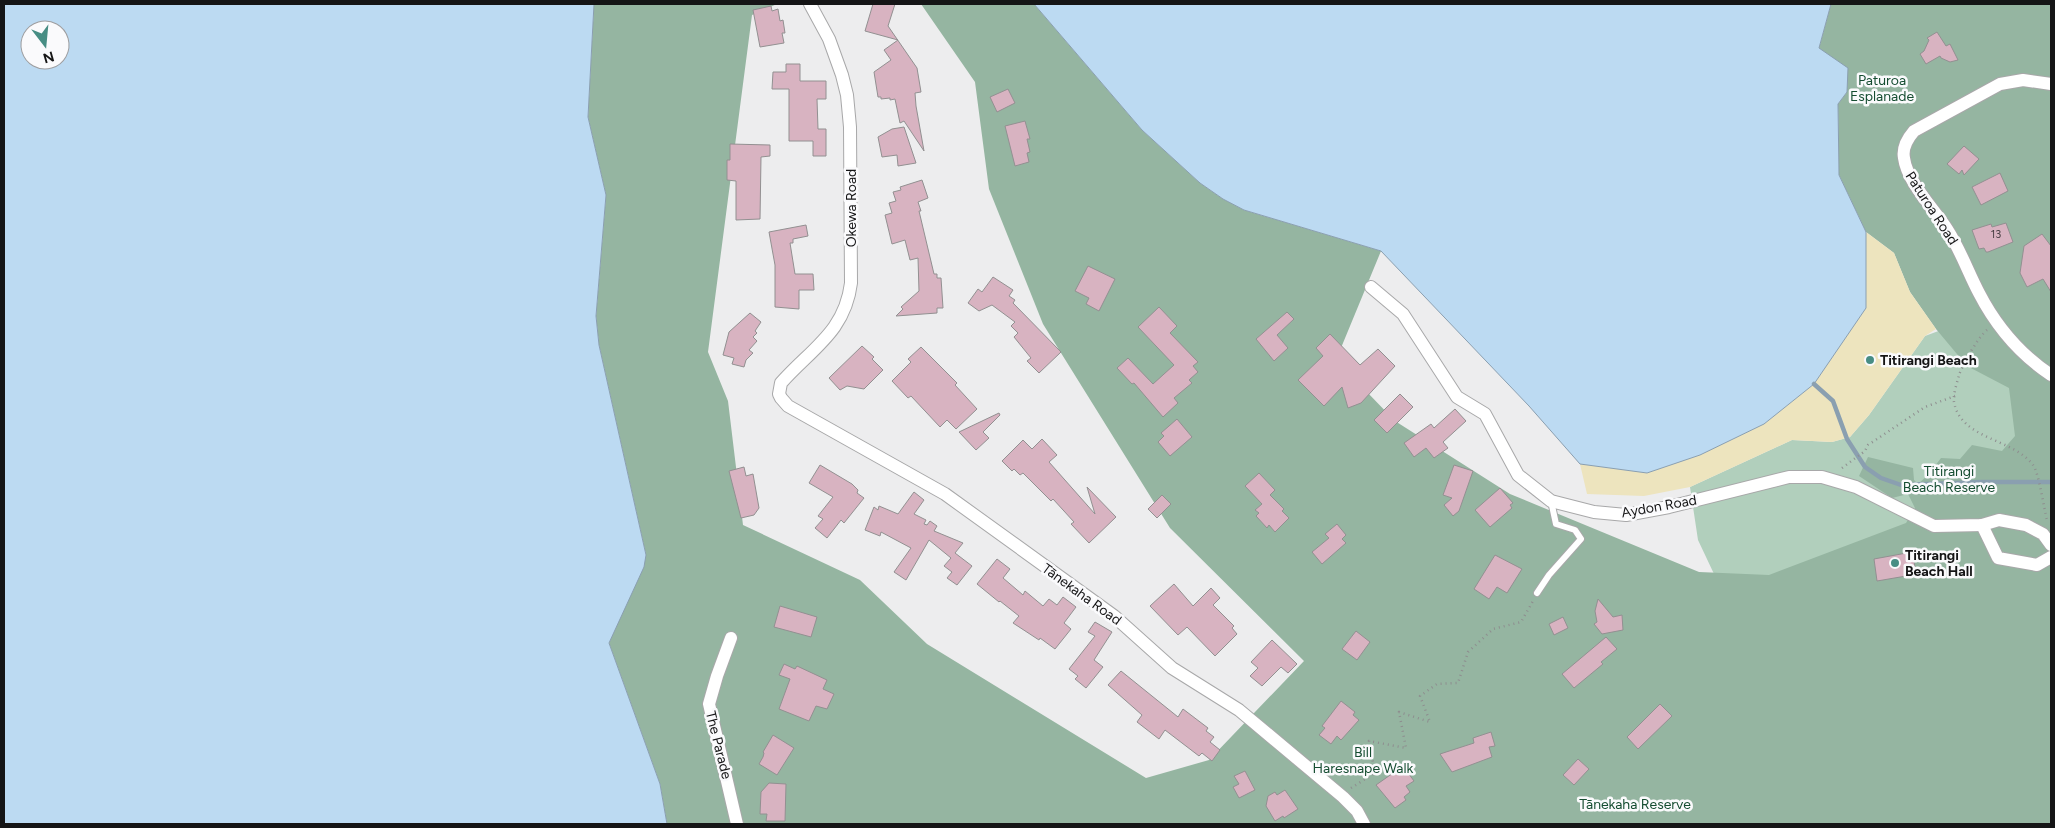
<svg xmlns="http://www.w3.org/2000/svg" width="2055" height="828" font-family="Figtree,sans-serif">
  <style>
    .green { fill: #b1cfbc }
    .forest { fill: #95b5a1 }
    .sand { fill: #ede4be }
    .water { fill: #bcdaf2; stroke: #8a9fb0; fill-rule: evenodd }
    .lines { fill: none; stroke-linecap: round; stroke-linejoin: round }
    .stream { stroke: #8a9fb0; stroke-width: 4.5 }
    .building { fill: #d8b3c1; stroke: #929091 }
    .lane-casing { stroke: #a8a8a9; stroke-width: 8 }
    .street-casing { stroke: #a8a8a9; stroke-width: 14 }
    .path { stroke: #8e8e8f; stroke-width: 2.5; stroke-dasharray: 1 4; stroke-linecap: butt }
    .lane { stroke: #fff; stroke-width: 6 }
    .street { stroke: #fff; stroke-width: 12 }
    .poi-dot { fill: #478d84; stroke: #fafafc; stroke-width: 2 }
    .labels { text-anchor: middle; stroke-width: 5; stroke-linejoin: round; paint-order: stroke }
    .number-label { font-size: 11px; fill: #463c41 }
    .park-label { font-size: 14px; fill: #154d31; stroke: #fafafc }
    .street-label { font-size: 14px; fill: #151516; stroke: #fafafc }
    .poi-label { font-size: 14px; font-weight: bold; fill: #151516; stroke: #fafafc; text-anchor: start }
  </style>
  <rect width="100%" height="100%" fill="#ededee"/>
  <polygon class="green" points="1971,319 2027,373 2051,568 1731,610 1698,540 1690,487 1792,440 1832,442 1850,437 1869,415 1925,336"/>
  <polygon class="forest" points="594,4 777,4 752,15 708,352 728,401 743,525 860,580 927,644 1146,778 1209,760 1304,661 1170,528 1043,324 989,189 975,82 921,4 1034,4 1142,130 1200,183 1223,199 1244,210 1381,251 1336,360 1395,421 1510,494 1699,572 1769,575 1906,523 1915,508 1908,494 1892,498 1859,476 1868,457 1913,468 1914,480 1918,484 1928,475 1941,458 1960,459 1972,445 2002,451 2015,436 2009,388 1967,366 1936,329 1910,292 1894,253 1866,232 1839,175 1838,104 1847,92 1819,48 1831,4 2051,4 2051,824 667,824 660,784 609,643 646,555 599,345 596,316 606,195 588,117"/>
  <polygon class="sand" points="1866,232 1894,253 1910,292 1936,329 1925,336 1869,415 1850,437 1832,442 1792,440 1690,487 1644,496 1587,494 1580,464 1647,473 1700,455 1764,424 1814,384 1866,308"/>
  <g class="water">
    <path d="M4 4H594L588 117 606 195 596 316 599 345 646 555 644 567 609 643 660 784 667 824H4ZM30 30H60V60H30Z"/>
    <polygon points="1034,4 1831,4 1819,48 1848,68 1847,92 1838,104 1839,175 1866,232 1866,308 1814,384 1764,424 1700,455 1647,473 1580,464 1529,406 1381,251 1244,210 1223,199 1200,183 1142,130"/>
  </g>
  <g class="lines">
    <polyline class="stream" points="1814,384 1833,401 1847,439 1865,467 1881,478 1901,485 1982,482 2051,482"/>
  </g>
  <g class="building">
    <polygon points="873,4 895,4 888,26 917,68 921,92 915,93 916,106 924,151 904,121 900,123 895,99 890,100 890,98 881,99 881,97 878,97 874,72 891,60 884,50 898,40 865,31"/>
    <polygon points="771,6 772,11 778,9 780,21 783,20 785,33 782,33 784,43 760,47 753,10"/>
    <polygon points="1937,32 1946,46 1950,44 1958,60 1950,62 1941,58 1940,56 1926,64 1920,54 1924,51 1929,40 1927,38"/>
    <polygon points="786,64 800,64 800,81 826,81 826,99 817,99 818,129 826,129 826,156 813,156 813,141 789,141 789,89 772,89 773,72 786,72"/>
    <polygon points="1008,89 1015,103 997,112 990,97"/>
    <polygon points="1025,121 1030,139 1027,139 1030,152 1027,153 1029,162 1015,166 1005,126"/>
    <polygon points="904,127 916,163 898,166 897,155 882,157 878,137 892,129"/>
    <polygon points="730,144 770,145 770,156 761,157 760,219 736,220 736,181 727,180 727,160 730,160"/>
    <polygon points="1964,146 1979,159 1964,175 1962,170 1959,174 1947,164"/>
    <polygon points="2000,173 2008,191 1981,205 1972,187"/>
    <polygon points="922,180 928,198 918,202 921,211 919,211 934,274 937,274 937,278 941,278 943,308 937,308 937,313 896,316 903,309 901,307 919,291 918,258 910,260 905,240 892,244 885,215 892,213 889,203 896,201 893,192 901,190 900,187"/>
    <polygon points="2006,223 2013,242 1988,252 1986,252 1984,248 1979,249 1972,230 1991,224 1992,227"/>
    <polygon points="806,225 808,236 793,239 793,243 790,243 795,274 813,274 814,290 799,290 799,309 775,307 775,265 769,232"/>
    <polygon points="2042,234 2051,246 2051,292 2043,279 2027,287 2020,273 2024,246"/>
    <polygon points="1088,266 1115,279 1099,311 1086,304 1089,298 1075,291"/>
    <polygon points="993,277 1013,290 1009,296 1015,300 1013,303 1061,352 1039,373 1027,361 1031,358 1014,337 1018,333 1011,326 1015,322 992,305 979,311 968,303 978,289 982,292"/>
    <polygon points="1159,307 1177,326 1170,333 1198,362 1193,366 1198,372 1189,380 1192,383 1174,398 1178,403 1163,417 1134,383 1132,384 1117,368 1128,358 1153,384 1174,365 1138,327"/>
    <polygon points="1287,312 1294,319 1277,335 1288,348 1274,361 1256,339"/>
    <polygon points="750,313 761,322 755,331 757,333 753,337 757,341 749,350 753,353 746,360 744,367 732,364 734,358 723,355 729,332"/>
    <polygon points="1330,334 1360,365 1378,349 1395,366 1361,403 1348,408 1342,387 1324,406 1298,380 1323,356 1316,348"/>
    <polygon points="862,346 874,357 872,359 883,370 864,389 847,386 840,390 829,378"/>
    <polygon points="921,347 957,383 955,385 977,409 956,429 947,420 940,427 911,396 908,398 892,381 911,362 908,359"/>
    <polygon points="1400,394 1413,407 1387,433 1374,420"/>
    <polygon points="1455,409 1466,421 1443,442 1448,448 1434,458 1426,448 1414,457 1404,443 1431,424 1434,428"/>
    <polygon points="999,413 1000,415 983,432 989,438 976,450 959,432"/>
    <polygon points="1177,419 1192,437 1170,456 1158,442 1164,436 1161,433"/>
    <polygon points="1042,439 1057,455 1049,462 1095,514 1087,487 1116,517 1089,543 1071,524 1074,522 1053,499 1051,501 1023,473 1020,475 1014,469 1012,471 1002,461 1023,440 1032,449"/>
    <polygon points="820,465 852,484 858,490 857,493 864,498 844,523 841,520 827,538 815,528 823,519 818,516 833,497 809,483"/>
    <polygon points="1454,465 1473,471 1459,511 1453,516 1444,505 1452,498 1443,495"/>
    <polygon points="744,467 746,476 753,474 759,508 754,515 741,518 729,471"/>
    <polygon points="1259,473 1275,490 1270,495 1284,509 1282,511 1289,518 1275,532 1269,525 1267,528 1256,516 1259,513 1255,510 1262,504 1245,486"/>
    <polygon points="1500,488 1513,503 1510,505 1512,508 1490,527 1475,510"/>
    <polygon points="914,492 924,500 914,514 926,520 924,524 927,525 930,521 937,526 934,531 963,543 955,553 972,566 957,585 947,578 952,572 944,566 951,558 929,540 906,580 894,572 911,548 881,532 880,536 865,530 874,507 878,510 879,506 898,514"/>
    <polygon points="1162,495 1171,504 1157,518 1148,509"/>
    <polygon points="1337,524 1346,535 1342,539 1346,543 1322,564 1312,552 1329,538 1325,534"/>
    <polygon points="1912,552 1915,567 1911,568 1912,575 1877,581 1874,559"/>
    <polygon points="1495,555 1522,569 1507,593 1497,587 1489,599 1474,589"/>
    <polygon points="997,559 1010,569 1003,578 1023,595 1025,591 1043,606 1049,599 1057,605 1063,597 1076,607 1064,623 1071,629 1055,649 1040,638 1039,640 1013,623 1019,616 1000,601 999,602 977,584"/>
    <polygon points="1174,584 1193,606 1211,588 1220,598 1213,605 1234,626 1232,628 1237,634 1215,656 1187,627 1178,635 1150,606"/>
    <polygon points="1598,599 1613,617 1622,615 1623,630 1602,634 1594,624 1597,622 1595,611"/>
    <polygon points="780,606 817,617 811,637 774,627"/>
    <polygon points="1563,617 1568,628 1554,635 1549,624"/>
    <polygon points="1095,622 1112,632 1094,660 1103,667 1086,688 1075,679 1078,676 1069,669 1095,636 1088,632"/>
    <polygon points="1356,631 1370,642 1357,660 1342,649"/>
    <polygon points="1606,637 1617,649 1601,662 1603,664 1574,688 1562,674"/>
    <polygon points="1272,640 1297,664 1288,673 1281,667 1262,686 1250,676 1258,668 1251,662"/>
    <polygon points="784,664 795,669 797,666 827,680 823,689 834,694 827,709 816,706 809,721 779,709 790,679 779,675"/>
    <polygon points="1121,671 1178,717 1183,709 1208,728 1206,731 1214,737 1210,742 1220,750 1212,761 1202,753 1199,756 1165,730 1159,739 1137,722 1142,715 1108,685"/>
    <polygon points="1341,701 1355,712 1353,715 1359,720 1341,740 1337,736 1331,744 1319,735 1325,728 1322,726"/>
    <polygon points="1660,704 1672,716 1638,749 1627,737"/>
    <polygon points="1491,732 1495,746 1489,747 1492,757 1452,772 1440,754 1474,743 1473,738"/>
    <polygon points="773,735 794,748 777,775 759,764 763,757 764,753 763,752"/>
    <polygon points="1578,759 1589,769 1574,785 1563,775"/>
    <polygon points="1403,766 1414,781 1406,786 1410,792 1404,797 1406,800 1395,808 1376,785"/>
    <polygon points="1245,771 1255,790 1239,798 1233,787 1239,784 1234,776"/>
    <polygon points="769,783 786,784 785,821 766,821 767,814 760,814 761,792"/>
    <polygon points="1285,790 1298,809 1284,818 1283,816 1275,821 1266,806 1268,796 1275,792 1277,795"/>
  </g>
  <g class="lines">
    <defs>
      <polyline id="lane" points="1537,593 1549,575 1581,539 1575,530 1556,524 1551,501"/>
      <g id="street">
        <path d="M810 4 829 39 842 75 847 95 850 127 851 283C845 332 811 349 781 383L779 394 781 398 788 406 945 494 1114 616 1172 668 1239 710 1343 797 1357 811 1364 824"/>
        <path d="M2051 84 2023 80 2000 84 1914 131C1908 138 1902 148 1904 158 1907 182 1934 209 1947 229 1960 249 1968 272 1979 293 1996 326 2021 355 2051 375"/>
        <polyline points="1371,287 1403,314 1457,397 1485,414 1518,475 1551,501 1594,512 1626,515 1669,507 1789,477 1822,477 1856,487 1934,526 1982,525 1999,520 2026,525 2043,534 2051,545"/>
        <polyline points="1982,525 1998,558 2037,565 2051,557"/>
        <polyline points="731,638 717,676 709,704 737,824"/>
      </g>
    </defs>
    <use href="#lane" class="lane-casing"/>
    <use href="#street" class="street-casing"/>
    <g class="path">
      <path d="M1987 330C1978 337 1963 364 1959 375 1957 383 1953 394 1954 402 1961 440 2013 438 2033 465 2039 473 2044 509 2047 520"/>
      <polyline points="1842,468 1865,451 1868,445 1925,407 1955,396"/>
      <polyline points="1351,788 1375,773 1369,741 1406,748 1399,712 1430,722 1420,696 1437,684 1458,683 1468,652 1493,629 1521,622 1533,601"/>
    </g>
    <use href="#lane" class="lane"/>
    <use href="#street" class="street"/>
  </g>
  <g class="poi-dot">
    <circle cx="1870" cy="360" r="5"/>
    <circle cx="1895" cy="563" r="5"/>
  </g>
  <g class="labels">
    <g class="number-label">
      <text x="1996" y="238">13</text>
    </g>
    <g class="park-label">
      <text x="1882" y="85">Paturoa<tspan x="1882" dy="16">Esplanade</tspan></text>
      <text x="1949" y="476">Titirangi<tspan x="1949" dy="16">Beach Reserve</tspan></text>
      <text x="1363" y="757">Bill<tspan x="1363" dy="16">Haresnape Walk</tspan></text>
      <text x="1635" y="809">Tānekaha Reserve</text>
    </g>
    <g class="street-label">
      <text transform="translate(851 208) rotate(-90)" y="5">Okewa Road</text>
      <text transform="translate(1932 208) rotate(57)" y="5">Paturoa Road</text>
      <text transform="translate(1659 506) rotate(-10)" y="5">Aydon Road</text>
      <text transform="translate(1082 594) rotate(36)" y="5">Tānekaha Road</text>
      <text transform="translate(719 745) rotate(76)" y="5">The Parade</text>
    </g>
    <g class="poi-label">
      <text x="1880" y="365">Titirangi Beach</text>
      <text x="1905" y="560">Titirangi<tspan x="1905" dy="16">Beach Hall</tspan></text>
    </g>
  </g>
  <rect width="2055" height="828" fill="none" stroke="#151516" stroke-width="10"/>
  <g transform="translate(45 45) rotate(164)"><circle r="24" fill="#fafafc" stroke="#9e9ea0"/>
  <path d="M0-4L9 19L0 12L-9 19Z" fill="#478d84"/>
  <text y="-8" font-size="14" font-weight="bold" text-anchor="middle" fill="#151516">N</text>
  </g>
</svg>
